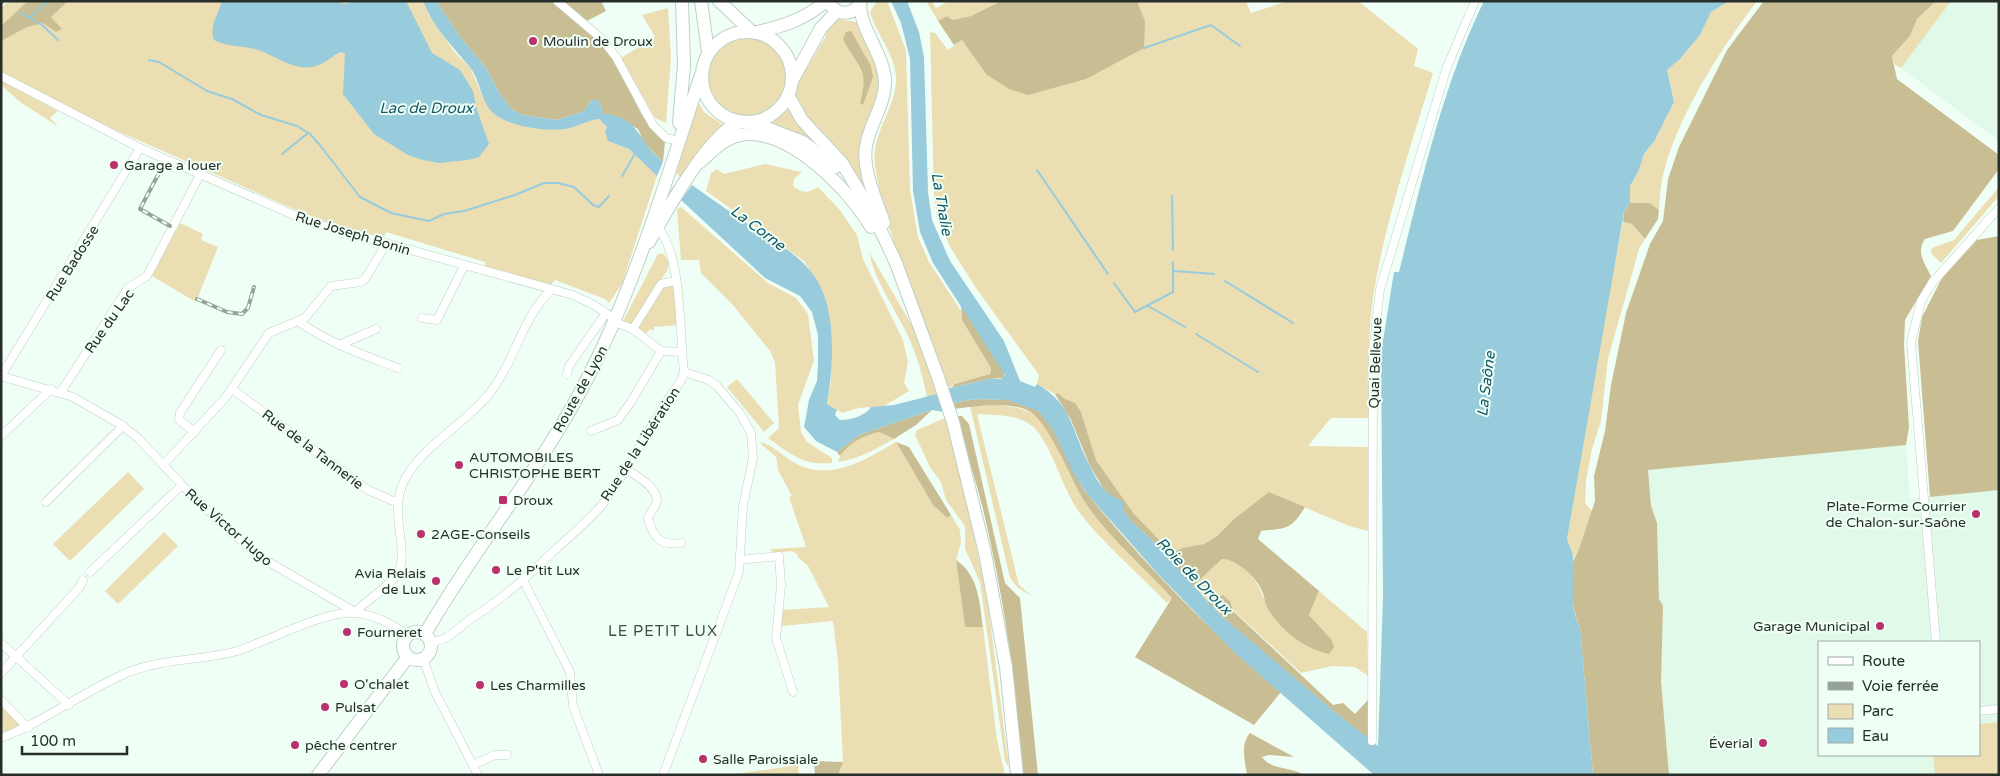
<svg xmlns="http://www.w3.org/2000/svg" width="2000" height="776" font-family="'Varela Round',sans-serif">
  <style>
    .built { fill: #e0f9e8; fill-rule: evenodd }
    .green { fill: #ebdeb3 }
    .forest { fill: #c9bd93 }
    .water { fill: #98cbdc }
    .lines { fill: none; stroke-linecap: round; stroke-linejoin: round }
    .stream { stroke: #98cbdc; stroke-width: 2 }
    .minor-casing { stroke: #bed0c4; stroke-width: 9 }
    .primary-casing { stroke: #bed0c4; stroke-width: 14 }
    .minor { stroke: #fff; stroke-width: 8 }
    .primary { stroke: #fff; stroke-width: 12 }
    .rail-casing { stroke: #95a199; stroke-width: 4 }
    .rail { stroke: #f0fff5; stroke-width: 2; stroke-dasharray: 5.5; stroke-linecap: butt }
    .poi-dot { fill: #ba316e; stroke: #f0fff5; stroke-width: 2 }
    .labels { text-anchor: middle; stroke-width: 4; stroke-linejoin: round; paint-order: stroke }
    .poi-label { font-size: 14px; fill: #272e2a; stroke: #f0fff5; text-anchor: start }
    .street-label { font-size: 14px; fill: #272e2a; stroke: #f0fff5 }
    .water-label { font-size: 15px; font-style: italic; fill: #135769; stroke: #f0fff5 }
    .neighbourhood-label { font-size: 15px; letter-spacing: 1px; fill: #3e4c43; stroke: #f0fff5 }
  </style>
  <rect width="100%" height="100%" fill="#f0fff5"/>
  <g class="built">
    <polygon points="1951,1 1999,1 1999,141 1901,68"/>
    <path d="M1906 445 1910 499 1999 490V775H1669L1661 681 1663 606 1659 599 1657 523 1651 506 1648 470ZM1819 642H1979V755H1819Z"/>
  </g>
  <g class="green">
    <polygon points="9,1 423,1 428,13 455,53 470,67 483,97 530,127 570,128 589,120 599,119 607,127 608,141 629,149 657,176 622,284 609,303 605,299 555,280 550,286 485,268 485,262 386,232 382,241 305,214 61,106 1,74 1,8"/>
    <path d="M877 1H887L906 50 910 189 918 237 929 262 961 311 962 320 991 368 990 374 955 384 947 389C924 314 887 243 875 166 870 135 896 109 896 79 896 55 876 34 870 12Z"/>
    <polygon points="926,1 932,1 936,8 949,1 1001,1 971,16 953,20 947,16 938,21"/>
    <path d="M1137 1H1246L1251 13 1288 1H1358L1418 49 1414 66 1433 73C1411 146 1385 221 1373 297 1367 337 1369 378 1369 418H1331L1308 446 1368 447V531L1349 526 1270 493 1234 519 1217 536 1204 544 1182 548 1172 553 1134 514 1096 460 1081 412 1058 393 1055 394 1037 384 1039 375 976 288 950 247 937 217 934 198 930 32 935 33 948 50 962 40 986 74 1145 21Z"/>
    <path d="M1729 1H1757C1720 50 1675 119 1662 180 1660 189 1660 200 1659 210L1650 203H1630V186L1639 170 1644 154 1655 140 1674 102 1667 70 1680 59 1700 35 1711 12Z"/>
    <polygon points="1936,1 1951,1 1901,68 1895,65 1892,56 1910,36 1917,19"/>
    <polygon points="668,8 671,58 666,123 655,118 621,58 655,37 642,15"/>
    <polygon points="836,19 856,22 876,60 881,74 867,184 863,184 810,122 795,98 800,79 826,36 826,29"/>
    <circle cx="746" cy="78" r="41"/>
    <polygon points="1,80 58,111 50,118 59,127 20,102 1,85"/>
    <polygon points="696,98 704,112 723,125 682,178 675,172"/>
    <polygon points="790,108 813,139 811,142 771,124"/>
    <path d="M765 164 802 172 794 179 793 186C803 194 808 193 818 187L839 209 857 235 863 259 903 340 908 362 904 383 909 391 884 406 858 408 842 413 827 404 831 382 822 289 804 261 706 191 711 173 717 169 724 174Z"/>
    <polygon points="1999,187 1999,196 1941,263 1931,253 1932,248 1954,240"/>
    <path d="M681 207 768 283 796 298 808 314 814 360 798 405 801 432 807 442 832 458V463C803 466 791 454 768 438L779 428 775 362 770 351 732 304 701 273 699 260H681L677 209Z"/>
    <polygon points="1623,222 1632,224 1645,239 1639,249 1608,359 1601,421 1592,449 1586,481 1585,503 1592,511 1578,552 1573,558 1567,539 1608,295"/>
    <polygon points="180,223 203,234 201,240 218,247 196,302 152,276"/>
    <path d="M869 252 924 346 937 394 927 397C922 373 915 348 903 326 891 303 874 278 869 252Z"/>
    <polygon points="658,254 664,254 669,263 668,269 632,326 622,323"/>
    <polygon points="664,285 672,285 676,288 679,325 654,327 654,331 650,329 645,335 638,328"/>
    <polygon points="737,379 774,423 764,432 727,387"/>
    <path d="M998 405C1012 407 1027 407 1037 418 1058 439 1067 476 1085 501 1110 536 1143 567 1173 598L1167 603C1139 574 1107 547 1082 516 1063 493 1051 441 1032 426 1018 414 994 415 977 414L1019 585 1033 597 1018 588 1010 578 970 406Z"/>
    <polygon points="945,418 963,484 987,597 1009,768 1005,761 980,582 965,549 965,526 946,500 941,482 930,467 915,435 917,430"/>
    <path d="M879 432 894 439C875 449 859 459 838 462 843 444 862 436 879 432Z"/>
    <path d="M761 442C776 447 786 460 801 466 835 480 868 458 896 442L933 505 947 518 951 515 960 530 961 543 956 560 965 627H983L997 740 1005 775H838L843 762 838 662 833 621 782 626V610L829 607 808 566 798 557 797 554 792 551 772 553 771 549 806 547 789 497 792 496 778 470 776 457 761 444Z"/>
    <polygon points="128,472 144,489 70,561 53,544"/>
    <polygon points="164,532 178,546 118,604 105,591"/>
    <path d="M1222 559C1246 559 1262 588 1267 608L1331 639 1309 615 1319 591 1367 632 1368 676 1355 667 1332 666 1301 673 1234 611 1230 601 1223 595 1206 602 1192 587Z"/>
    <polygon points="1,705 20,725 18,729 1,736"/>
    <polygon points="1999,722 1999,775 1935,775 1933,755 1979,755 1979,724"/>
    <polygon points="798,765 799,775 728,775"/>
  </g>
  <g class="forest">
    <polygon points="28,1 68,1 51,17 62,29 56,32 43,23 27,27 1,41 1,26"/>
    <path d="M436 1H554C567 19 588 28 603 45 629 73 634 119 665 142L663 162 644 143 638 129 612 115 604 114 598 100H592L583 112 556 120 523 115 511 109 498 91 486 68 461 38Z"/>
    <polygon points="562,1 601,1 606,11 587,21"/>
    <polygon points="1001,1 1137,1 1145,21 1144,48 1086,79 1028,95 1009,89 986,74 962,40 954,45 938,21 947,16 953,20 971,16"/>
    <path d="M1764 1H1936L1917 19 1910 36 1892 56 1897 79 1999 155V169L1953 231 1925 239C1916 252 1924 262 1931 276L1905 320 1904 345 1909 427 1906 445 1648 470 1651 506 1657 523 1659 599 1663 606 1661 681 1669 775H1593L1580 628C1572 611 1566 567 1578 552L1595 501 1594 476 1605 431 1611 385 1626 313 1650 244 1663 221 1668 179 1679 147 1727 50Z"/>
    <path d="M851 31 871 66 873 77 863 105 860 103C870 67 858 69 843 39L846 32Z"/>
    <polygon points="1630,203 1650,203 1659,210 1658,219 1645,239 1632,224 1623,222 1624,212"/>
    <polygon points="1999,236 1999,490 1930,497 1918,341 1922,317 1942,278 1977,240"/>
    <polygon points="961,306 1004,371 1004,378 989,379 951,388 955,384 990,374 991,368 962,320"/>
    <path d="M1058 393 1065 399 1075 403 1081 412 1096 460 1134 514 1172 553 1182 548 1204 544 1217 536 1234 519 1269 492 1305 507C1291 530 1287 528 1261 531L1258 539 1319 591 1309 615 1331 639 1334 647 1329 654C1303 648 1282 631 1268 609 1264 604 1265 596 1262 591 1256 577 1237 559 1222 559L1192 587 1153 541 1132 522 1103 488 1090 466 1071 420 1055 394Z"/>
    <path d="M976 399C996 400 1024 397 1039 411 1063 433 1068 471 1089 496 1147 567 1212 633 1281 692L1254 725 1135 657 1172 598C1143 566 1106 535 1083 499 1069 476 1049 421 1027 410 1010 402 973 406 955 409L952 403Z"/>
    <path d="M932 410 916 425 894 439 879 432C863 436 850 442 840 456L837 452 859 435Z"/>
    <path d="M956 416H962L969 424 1005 583 1020 598 1038 775H1022C1017 690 1005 605 986 522 978 486 966 451 956 416Z"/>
    <polygon points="896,442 909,447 951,515 947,518 933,505"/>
    <path d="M956 560C979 576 979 600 983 627H965Z"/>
    <polygon points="1223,595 1230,601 1234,612 1333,705 1343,703 1355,714 1368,700 1369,740 1254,645 1206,602"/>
    <path d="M1250 733 1294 757 1269 755 1262 757C1272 771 1291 766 1304 775H1247C1245 761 1240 745 1250 733Z"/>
    <polygon points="814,761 843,762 838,775 815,775"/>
  </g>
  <g class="water">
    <path d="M222 1H334L345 4 357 1H406L432 53 460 70 473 91 477 110 489 144 479 157 468 160 439 163 423 160 408 155 374 134 343 94 345 54 341 52C333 55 328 61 321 64 298 75 279 57 258 50 243 45 230 48 214 40 209 24 218 16 222 1Z"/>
    <path d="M423 1H436L461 38 486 68 498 91 511 109 523 115 556 120 583 112 592 100H598L604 114C626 116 633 124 644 141 648 149 657 156 663 162L657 176 629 149 608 141 605 132 607 127 599 119C588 120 581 125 570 128 550 133 506 127 491 111 480 98 480 79 469 66 452 46 433 27 423 1Z"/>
    <path d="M891 1H907L919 32 924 57 928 192 932 220 950 261 1004 341 1020 381 1035 387 1037 384C1073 404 1072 433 1090 466 1094 475 1100 486 1107 492 1112 497 1118 497 1123 502V510L1132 522 1153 541 1218 613 1335 712 1378 746 1383 597 1381 353 1394 272H1399C1422 180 1442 87 1484 1H1729L1711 12 1700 35 1680 59 1667 70 1674 102 1655 140 1644 154 1639 170 1630 186V203L1624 212 1567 539C1569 545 1572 551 1573 557 1577 583 1567 601 1580 628L1593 775H1374L1234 652 1158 574 1088 495 1073 473 1053 430 1038 411 1008 400 976 399 952 403 947 389 989 379H1001L1005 375 933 263 920 232 913 191 910 59 901 23Z"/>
    <path d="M692 185C709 197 727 210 745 222 772 240 809 258 822 290 836 323 833 369 827 404L837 410 835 415 840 420C851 420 865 416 871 407L894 405 937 394 943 412 932 410 859 435 837 452 816 441 804 427 809 400 817 381 818 364V335L812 312 800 296 765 278 681 200Z"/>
  </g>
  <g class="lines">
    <g class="stream">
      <polyline points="19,12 42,25 58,40"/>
      <polyline points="30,17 48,1"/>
      <polyline points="1144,48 1211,25 1240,46"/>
      <polyline points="149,60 159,62 207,91 232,99 261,115 297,126 310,134 319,144 360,197 391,213 429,221 444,214 464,211 515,195 544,183 558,183 574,187 593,205 599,207 609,196"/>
      <polyline points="282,154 308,133"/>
      <polyline points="1037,170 1108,274"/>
      <polyline points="622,176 636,152"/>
      <polyline points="1172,196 1173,250"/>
      <polyline points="1174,271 1214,274"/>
      <polyline points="1225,281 1293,323"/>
      <polyline points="1114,283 1135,312 1173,292 1173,262"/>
      <polyline points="1148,306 1185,327"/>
      <polyline points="1196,334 1258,372"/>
    </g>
    <defs>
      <g id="minor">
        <polyline points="557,1 602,39 616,57 653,125 666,138 675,140"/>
        <polyline points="1,76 140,148 310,222 573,295 594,305 610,316"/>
        <polyline points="422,318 437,320 464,266"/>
        <path d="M298 321C328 343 364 355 398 368"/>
        <polyline points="620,324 633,329 661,351 682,352"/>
        <polyline points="633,329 661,284 675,281"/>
        <polyline points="339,345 376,329"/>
        <polyline points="567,374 569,366 606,313"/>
        <polyline points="1,376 73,397 123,426 138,438 182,485 221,523 260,557 355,612"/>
        <polyline points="1,376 140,148"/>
        <polyline points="232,389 368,490 398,503"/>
        <polyline points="61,392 128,288 147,276 201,173"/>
        <polyline points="591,431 618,420 631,402 661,351"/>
        <polyline points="195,432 179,420 180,413 221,350"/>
        <polyline points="1,436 51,389"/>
        <polyline points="163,465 226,397 269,333 305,318 331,286 361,282 365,279 386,244"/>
        <path d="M626 469C635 475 657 487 657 500 657 506 650 512 648 518 653 538 660 546 681 543"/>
        <polyline points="46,502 123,426"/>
        <polyline points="740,560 779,556 781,585 776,638 793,692"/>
        <polyline points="90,572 182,485"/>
        <polyline points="523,580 570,672 573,706 599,775"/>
        <path d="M355 612C366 601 393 584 399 571 409 546 387 510 406 477 426 443 465 424 489 394 515 362 521 319 551 290"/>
        <path d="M430 642C452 640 457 627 475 616 505 597 531 573 557 548 572 535 588 521 601 506 632 467 651 420 681 381L684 372C679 332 683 259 658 227"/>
        <polyline points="1936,642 1911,342 1921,301 1932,283 1999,208"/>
        <polyline points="1,643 69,705"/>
        <polyline points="423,658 435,692 478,775"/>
        <polyline points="1,673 79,588 83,580"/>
        <polyline points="1,700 28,728"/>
        <polyline points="1979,711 1999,709"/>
        <path d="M1 738C46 721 85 690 129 672 164 658 201 661 237 651 266 642 328 609 355 613 371 614 396 624 406 636"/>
        <polyline points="1372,741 1373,352 1380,289 1447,67 1475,1"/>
        <polyline points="473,765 495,755 507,755"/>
        <polyline points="663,775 739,572 743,506 753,458 751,433 740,413 717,386 709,380 684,372"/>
      </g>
      <g id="primary">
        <polyline points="701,1 708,52"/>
        <polyline points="719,1 752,32"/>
        <path d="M860 4C861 31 883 53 885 80 886 103 870 123 866 146 862 172 876 198 884 223"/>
        <path d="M831 6C841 17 855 14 861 1"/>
        <circle cx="747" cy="77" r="45"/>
        <path d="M757 32C780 27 808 19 825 1"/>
        <polyline points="792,81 821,28 837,11"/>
        <polyline points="788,95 802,120 842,163 874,216 896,263 938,377 953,422 985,553 1006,667 1017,775"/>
        <polyline points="751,122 803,142 836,167"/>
        <polyline points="679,123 684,65 682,1"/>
        <path d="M700 162C711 152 724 138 740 135 789 126 849 190 871 227"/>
        <path d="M649 242C666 212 709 133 740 122"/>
        <circle cx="417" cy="646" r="14"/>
        <path d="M425 634C472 552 533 479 578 396 633 295 665 183 701 75"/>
        <polyline points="318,775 408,657"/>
      </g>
    </defs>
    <use href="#minor" class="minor-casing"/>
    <use href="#primary" class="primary-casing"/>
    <use href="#minor" class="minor"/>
    <use href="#primary" class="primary"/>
    <defs>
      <g id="rail">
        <polyline points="1,3 3,1"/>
        <polyline points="159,173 140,209 170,226"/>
        <polyline points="197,299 227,312 242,314 248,308 254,287"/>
      </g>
    </defs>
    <use href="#rail" class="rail-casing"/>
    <use href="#rail" class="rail"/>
  </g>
  <g class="poi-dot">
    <circle cx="533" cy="41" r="5"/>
    <circle cx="114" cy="165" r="5"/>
    <circle cx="459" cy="465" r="5"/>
    <rect x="498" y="495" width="10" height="10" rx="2.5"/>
    <circle cx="1976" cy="514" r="5"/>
    <circle cx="421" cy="534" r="5"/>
    <circle cx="496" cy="570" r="5"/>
    <circle cx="436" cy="581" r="5"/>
    <circle cx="1880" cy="626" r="5"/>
    <circle cx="347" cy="632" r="5"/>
    <circle cx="344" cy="684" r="5"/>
    <circle cx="480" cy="685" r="5"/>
    <circle cx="325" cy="707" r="5"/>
    <circle cx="1763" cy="743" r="5"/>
    <circle cx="295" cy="745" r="5"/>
    <circle cx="703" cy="759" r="5"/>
  </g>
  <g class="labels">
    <g class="poi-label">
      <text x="543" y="46">Moulin de Droux</text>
      <text x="124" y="170">Garage a louer</text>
      <text x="469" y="462">AUTOMOBILES<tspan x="469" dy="16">CHRISTOPHE BERT</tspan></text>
      <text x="513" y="505">Droux</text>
      <text x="1966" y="511" text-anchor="end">Plate-Forme Courrier<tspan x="1966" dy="16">de Chalon-sur-Saône</tspan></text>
      <text x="431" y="539">2AGE-Conseils</text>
      <text x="506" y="575">Le P'tit Lux</text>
      <text x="426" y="578" text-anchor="end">Avia Relais<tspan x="426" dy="16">de Lux</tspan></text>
      <text x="1870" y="631" text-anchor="end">Garage Municipal</text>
      <text x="357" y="637">Fourneret</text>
      <text x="354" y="689">O'chalet</text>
      <text x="490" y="690">Les Charmilles</text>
      <text x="335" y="712">Pulsat</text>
      <text x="1753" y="748" text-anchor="end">Éverial</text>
      <text x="305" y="750">pêche centrer</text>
      <text x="713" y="764">Salle Paroissiale</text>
    </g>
    <g class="street-label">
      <text transform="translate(353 233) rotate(17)" y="5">Rue Joseph Bonin</text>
      <text transform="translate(72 263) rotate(-58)" y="5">Rue Badosse</text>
      <text transform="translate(109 321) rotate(-55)" y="5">Rue du Lac</text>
      <text transform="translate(1375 363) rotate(-88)" y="5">Quai Bellevue</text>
      <text transform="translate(580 389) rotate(-61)" y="5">Route de Lyon</text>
      <text transform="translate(640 444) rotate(-57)" y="5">Rue de la Libération</text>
      <text transform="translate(313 449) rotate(37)" y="5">Rue de la Tannerie</text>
      <text transform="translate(229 527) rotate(41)" y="5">Rue Victor Hugo</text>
    </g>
    <g class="water-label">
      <text x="426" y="113">Lac de Droux</text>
      <text transform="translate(942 204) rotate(80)" y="5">La Thalie</text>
      <text transform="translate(758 228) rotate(37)" y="5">La Corne</text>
      <text transform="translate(1486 384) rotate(-83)" y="5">La Saône</text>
      <text transform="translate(1194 576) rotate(46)" y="5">Roie de Droux</text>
    </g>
    <g class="neighbourhood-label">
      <text x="663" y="636">LE PETIT LUX</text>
    </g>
  </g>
  <rect width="2000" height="776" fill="none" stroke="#272e2a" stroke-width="5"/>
  <rect x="1818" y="641" width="162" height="115" fill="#f0fff5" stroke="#a0aba4"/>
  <rect x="1828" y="657" width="25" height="8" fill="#ffffff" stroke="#a0aba4"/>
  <text x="1862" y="666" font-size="15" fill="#272e2a">Route</text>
  <rect x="1828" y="682" width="25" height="8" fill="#95a199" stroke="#a0aba4"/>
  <text x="1862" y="691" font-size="15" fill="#272e2a">Voie ferrée</text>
  <rect x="1828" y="704" width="25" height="15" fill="#ebdeb3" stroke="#a0aba4"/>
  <text x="1862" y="716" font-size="15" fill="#272e2a">Parc</text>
  <rect x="1828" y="728" width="25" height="15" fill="#98cbdc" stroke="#a0aba4"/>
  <text x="1862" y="741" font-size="15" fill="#272e2a">Eau</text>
  <path d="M22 746v8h105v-8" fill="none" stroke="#272e2a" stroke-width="2.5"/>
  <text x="30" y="746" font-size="15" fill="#272e2a" stroke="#f0fff5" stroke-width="4" paint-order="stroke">100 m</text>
</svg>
